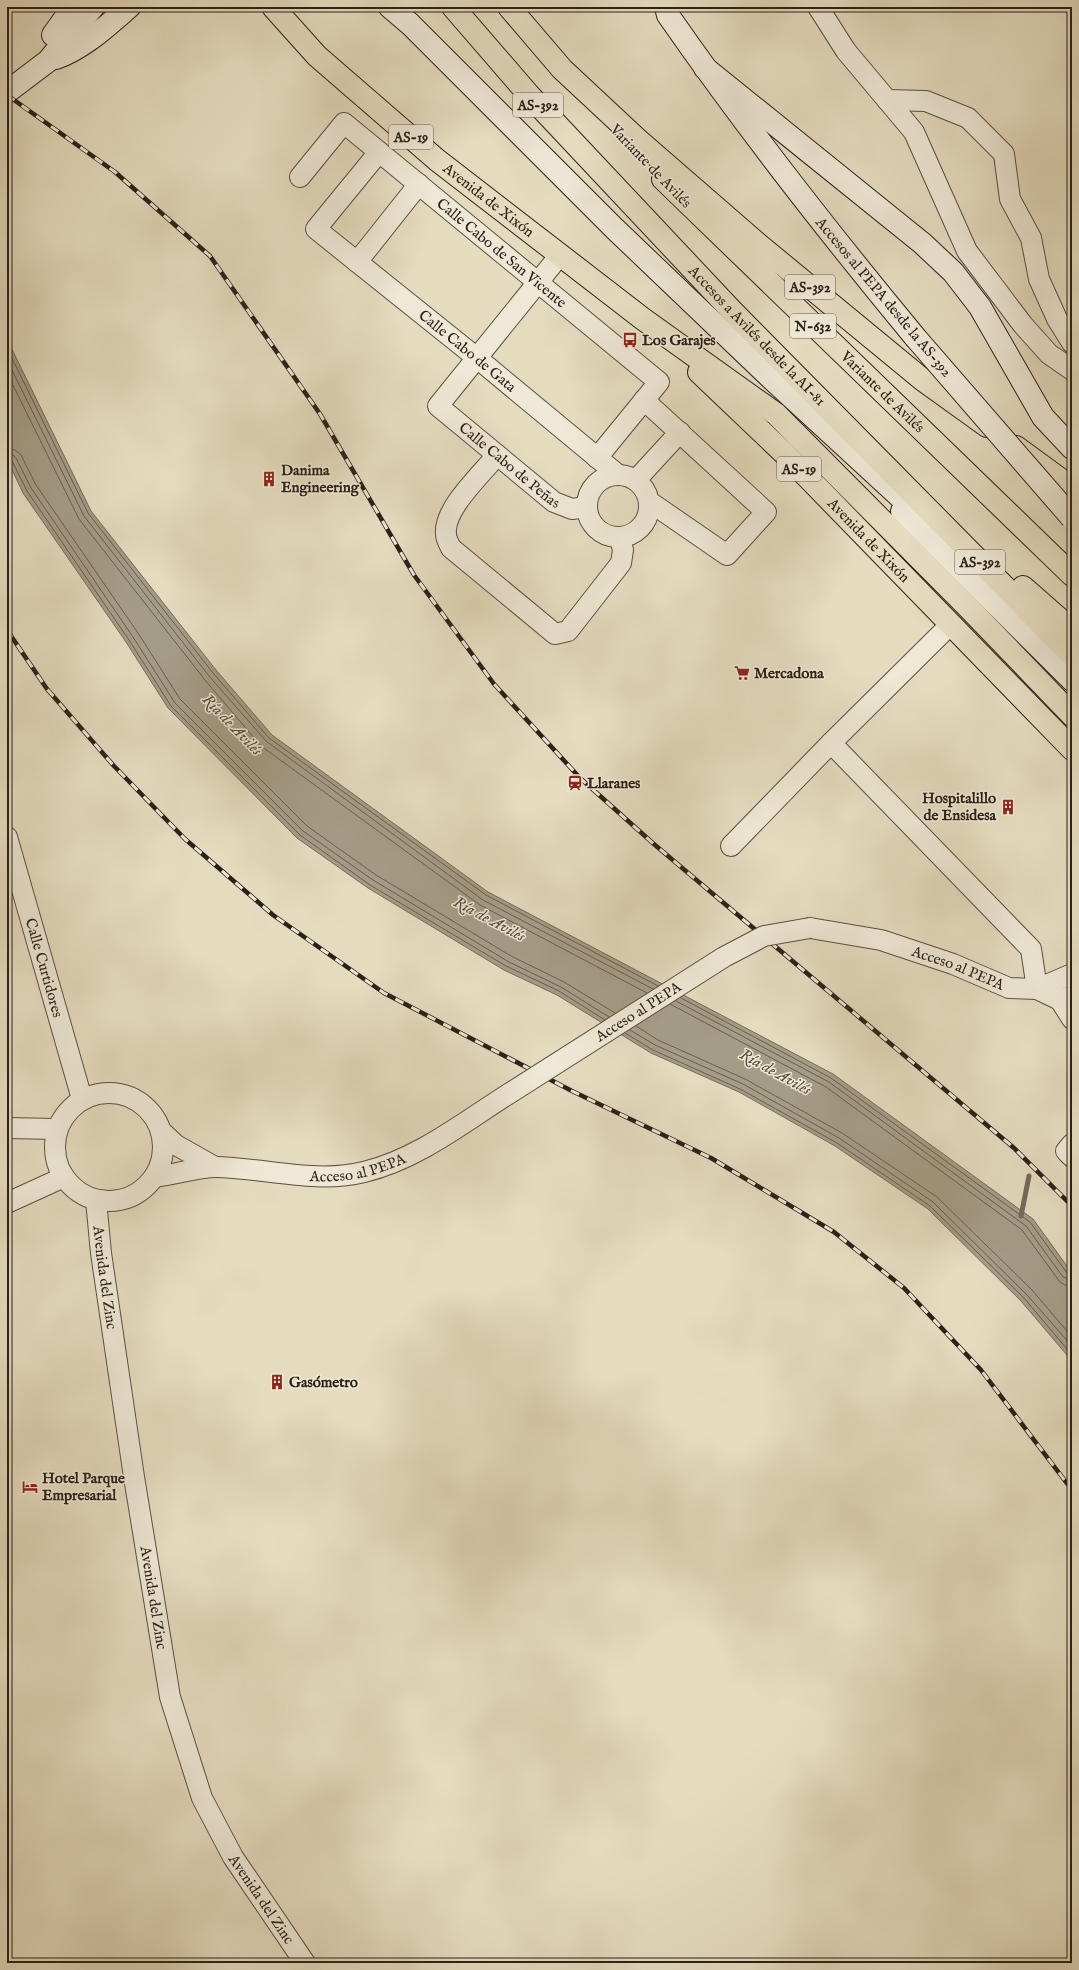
<svg xmlns="http://www.w3.org/2000/svg" width="1079" height="1970" font-family="'IM FELL English',serif">
  <style>
    .water { fill: #a59c87; stroke: #746b5a }
    .lines { fill: none; stroke-linecap: round; stroke-linejoin: round }
    .shore { stroke: #685e4f; stroke-width: 1 }
    .stream { stroke: #746b5a; stroke-width: 5 }
    .street-casing { stroke: #595041; stroke-width: 22 }
    .secondary-casing { stroke: #2a2117; stroke-width: 24 }
    .primary-casing { stroke: #2a2117; stroke-width: 24 }
    .highway-casing { stroke: #2a2117; stroke-width: 24 }
    .street { stroke: #eee8d6; stroke-width: 20 }
    .secondary { stroke: #eee8d6; stroke-width: 22 }
    .primary { stroke: #e5dcc0; stroke-width: 22 }
    .highway { stroke: #e5dcc0; stroke-width: 22 }
    .rail-casing { stroke: #2a2117; stroke-width: 4.5 }
    .rail { stroke: #eee8d6; stroke-width: 3; stroke-dasharray: 9; stroke-linecap: butt }
    .street-bridge-casing { stroke: #595041; stroke-width: 22; stroke-linecap: butt }
    .secondary-bridge-casing { stroke: #2a2117; stroke-width: 24; stroke-linecap: butt }
    .street-bridge { stroke: #eee8d6; stroke-width: 20 }
    .secondary-bridge { stroke: #eee8d6; stroke-width: 22 }
    .labels { text-anchor: middle; stroke-width: 3; stroke-linejoin: round; paint-order: stroke }
    .shield { fill: #eee8d6; stroke: #655d50; stroke-width: 1 }
    .shield-label { font-size: 14px; font-weight: bold; fill: #2a2117 }
    .street-label { font-size: 15px; fill: #2a2117; stroke: #eee8d6 }
    .poi-label { font-size: 15px; font-weight: bold; fill: #2a2117; stroke: #eee8d6; text-anchor: start }
    .water-label { font-size: 16px; font-style: italic; fill: #554c3e; stroke: #eee8d6 }
  </style>
  <rect width="100%" height="100%" fill="#e5dcc0"/>
  <filter id="stains"><feTurbulence type="fractalNoise" baseFrequency=".005" numOctaves="4"/><feColorMatrix values="0 0 0 0 .2 0 0 0 0 .09 0 0 0 0 .02 0 0 0 .5 -.17"/></filter>
  <radialGradient id="worn" r=".72"><stop offset=".6" stop-color="#630" stop-opacity="0"/><stop offset="1" stop-color="#630" stop-opacity=".3"/></radialGradient>
  <polygon class="water" points="7,339 91,511 216,670 272,735 488,892 833,1074 1033,1219 1072,1273 1072,1361 1021,1301 928,1209 835,1146 739,1092 651,1053 557,995 504,970 368,888 297,838 168,708 126,642 23,493 7,459"/>
  <g class="lines">
    <g class="shore">
      <polyline points="7,348 88,513 213,673 269,738 486,895 658,986"/>
      <polyline points="7,360 84,516 209,676 266,741 483,900 653,989"/>
      <polyline points="7,373 79,519 205,680 261,746 480,905 647,993"/>
      <polyline points="7,448 15,450 21,455 36,485 138,633 180,699 307,826 376,875 511,956 564,982 615,1013"/>
      <polyline points="7,454 13,455 16,458 31,488 133,637 175,703 303,831 373,880 509,962 561,987 609,1017"/>
      <polyline points="7,459 12,461 27,491 129,640 171,706 300,835 370,885 506,966 559,991 605,1020"/>
      <polyline points="681,998 831,1078 1030,1222 1067,1273 1072,1275"/>
      <polyline points="676,1001 829,1082 1026,1226 1063,1277 1072,1280"/>
      <polyline points="670,1004 826,1087 1022,1230 1060,1282 1065,1285 1072,1286"/>
      <polyline points="636,1026 658,1040 745,1079 842,1133 937,1197 1032,1290 1072,1337"/>
      <polyline points="630,1030 655,1045 743,1084 839,1138 933,1202 1027,1295 1072,1346"/>
      <polyline points="625,1033 653,1050 740,1089 837,1143 930,1206 1024,1298 1072,1355"/>
    </g>
    <polyline class="stream" points="1021,1216 1029,1176"/>
    <defs>
      <g id="street">
        <polyline points="818,7 846,51 914,132 967,251 1023,325 1049,354 1072,370"/>
        <polyline points="887,100 926,101 968,118 1004,154 1010,199 1031,238 1039,279 1057,319 1072,343"/>
        <path id="s1" d="M379 152 316 229 477 358 617 474"/>
        <path id="s2" d="M300 177 344 123 659 382 597 458"/>
        <path id="s3" d="M560 255 438 406 554 502 572 509 586 507"/>
        <polyline points="357,262 419,184"/>
        <polyline points="644,400 766,512 727,555 650,502"/>
        <path d="M497 455C482 474 443 509 446 534 446 539 449 544 451 548L555 634 568 631 621 563 623 550 620 538"/>
        <circle cx="618" cy="506" r="31"/>
        <polyline points="636,480 680,432"/>
        <polyline points="831,743 1031,949 1037,989"/>
        <path id="s4" d="M7 837 82 1099"/>
        <polyline points="731,846 831,743 950,625"/>
        <path id="s5" d="M810 928 881 940 953 964 1009 988 1037 989 1060 1000 1072 996"/>
        <polyline points="1037,989 1072,974"/>
        <polyline points="1060,1000 1072,1019"/>
        <circle cx="109" cy="1147" r="54"/>
        <polyline points="7,1128 57,1129"/>
        <polyline points="161,1131 176,1145 215,1167"/>
        <polyline points="1072,1144 1066,1151 1072,1157"/>
        <path id="s6" d="M154 1177C172 1175 199 1167 216 1167 265 1168 316 1184 364 1172 418 1159 464 1122 510 1093"/>
        <path id="s7" d="M96 1200 101 1253 134 1477 170 1697 202 1798 233 1857 305 1963"/>
        <polyline points="7,1203 64,1177"/>
      </g>
      <g id="secondary">
        <polyline points="390,7 410,24 615,229 772,379 923,518"/>
        <path d="M666 7 668 15C745 126 829 233 915 337"/>
        <polyline points="53,35 73,7"/>
        <path d="M56 58C84 48 107 26 129 7"/>
        <polyline points="705,68 922,243 953,272 980,307 1043,417 1072,448"/>
        <polyline points="7,92 48,61 93,7"/>
        <polyline points="902,511 1072,680"/>
      </g>
      <g id="primary">
        <path id="s8" d="M273 7 317 56 437 160 643 319 776 414 966 605 1072 715"/>
        <path id="s9" d="M699 372 785 454 1072 749"/>
      </g>
      <g id="highway">
        <path id="s10" d="M453 7 529 95 733 312 1072 655"/>
        <polyline points="509,7 562,69 637,139 759,245 923,380 987,426"/>
        <path id="s11" d="M663 179 1072 575"/>
        <polyline points="1016,447 1072,488"/>
        <polyline points="1023,587 1072,630"/>
      </g>
    </defs>
    <use href="#street" class="street-casing"/>
    <use href="#secondary" class="secondary-casing"/>
    <use href="#primary" class="primary-casing"/>
    <use href="#highway" class="highway-casing"/>
    <use href="#street" class="street"/>
    <use href="#secondary" class="secondary"/>
    <use href="#primary" class="primary"/>
    <use href="#highway" class="highway"/>
    <defs>
      <g id="rail">
        <polyline points="7,95 115,172 210,256 320,414 414,575 494,684 580,778 655,845 1014,1148 1072,1206"/>
        <polyline points="7,630 47,689 114,766 185,839 273,915 384,993 572,1091 711,1158 834,1232 904,1288 981,1370 1072,1490"/>
      </g>
    </defs>
    <use href="#rail" class="rail-casing"/>
    <use href="#rail" class="rail"/>
    <defs>
      <g id="street-bridge">
        <path id="s12" d="M510 1093 724 957 764 936 810 928"/>
      </g>
      <polyline id="secondary-bridge" points="915,337 1072,518"/>
    </defs>
    <use href="#street-bridge" class="street-bridge-casing"/>
    <use href="#secondary-bridge" class="secondary-bridge-casing"/>
    <use href="#street-bridge" class="street-bridge"/>
    <use href="#secondary-bridge" class="secondary-bridge"/>
  </g>
  <defs>
    <symbol id="bus-bare" viewBox="-9 -9 18 18"><path d="M-5-6H5V4H4V6H2V4H-2V6H-4V4H-5ZM-3.5-4V0h7V-4ZM-3.5 1.2v1.5H-2V1.2ZM2 1.2v1.5H3.5V1.2Z" fill="#8f2418" stroke="#eee8d6" stroke-width="2.5" paint-order="stroke"/></symbol>
    <symbol id="building-bare" viewBox="-9 -9 18 18"><path d="M-4-6H4V6H1V3H-1V6H-4ZM-2.5-4.3h1.7v1.8h-1.7ZM.8-4.3h1.7v1.8H.8ZM-2.5-1h1.7V.8h-1.7ZM.8-1h1.7V.8H.8Z" fill="#8f2418" stroke="#eee8d6" stroke-width="2.5" paint-order="stroke"/></symbol>
    <symbol id="supermarket-bare" viewBox="-9 -9 18 18"><path d="M-6-5.5h2.5l.6 2H6L4.5 2H-2.5L-4.4-4H-6ZM-1.5 3.2a1.3 1.3 0 1 0 .1 0ZM3 3.2a1.3 1.3 0 1 0 .1 0Z" fill="#8f2418" stroke="#eee8d6" stroke-width="2.5" paint-order="stroke"/></symbol>
    <symbol id="station-bare" viewBox="-9 -9 18 18"><path d="M-3-6H3Q5-6 5-4V2Q5 4 3 4L4.5 6H3L1.5 4h-3L-3 6H-4.5L-3 4Q-5 4-5 2V-4Q-5-6-3-6ZM-3.5-4v3h7v-3ZM-3.5 1v1.5H-2V1ZM2 1v1.5H3.5V1Z" fill="#8f2418" stroke="#eee8d6" stroke-width="2.5" paint-order="stroke"/></symbol>
    <symbol id="hotel-bare" viewBox="-9 -9 18 18"><path d="M-6-4.5h1.5V1H6V5H4.5V3h-9V5H-6ZM-4 0a1.8 1.8 0 1 1 3.6 0ZM.5 0V-2.5h3Q6-2.5 6 0Z" fill="#8f2418" stroke="#eee8d6" stroke-width="2.5" paint-order="stroke"/></symbol>
  </defs>
  <g fill-rule="evenodd">
    <use href="#bus-bare" x="619" y="329" width="22" height="22"/>
    <use href="#building-bare" x="258" y="468" width="22" height="22"/>
    <use href="#supermarket-bare" x="731" y="662" width="22" height="22"/>
    <use href="#station-bare" x="564" y="772" width="22" height="22"/>
    <use href="#building-bare" x="997" y="796" width="22" height="22"/>
    <use href="#building-bare" x="266" y="1371" width="22" height="22"/>
    <use href="#hotel-bare" x="19" y="1476" width="22" height="22"/>
  </g>
  <g class="labels">
    <g class="shield">
      <rect x="513" y="93" width="50" height="24" rx="3"/>
      <rect x="389" y="125" width="44" height="24" rx="3"/>
      <rect x="785" y="275" width="50" height="24" rx="3"/>
      <rect x="790" y="314" width="46" height="24" rx="3"/>
      <rect x="777" y="457" width="44" height="24" rx="3"/>
      <rect x="955" y="550" width="50" height="24" rx="3"/>
    </g>
    <g class="shield-label">
      <text x="538" y="110">AS-392</text>
      <text x="411" y="142">AS-19</text>
      <text x="810" y="292">AS-392</text>
      <text x="813" y="331">N-632</text>
      <text x="799" y="474">AS-19</text>
      <text x="980" y="567">AS-392</text>
    </g>
    <g class="street-label">
      <text transform="translate(651 166) rotate(46)" y="5">Variante de Avilés</text>
      <text dy="5" stroke="none"><textPath href="#s8" startOffset="290">Avenida de Xixón</textPath></text>
      <text dy="5" stroke="none"><textPath href="#s2" startOffset="274">Calle Cabo de San Vicente</textPath></text>
      <text transform="translate(884 297) rotate(50)" y="5">Accesos al PEPA desde la AS-392</text>
      <text dy="5" stroke="none"><textPath href="#s10" startOffset="448">Accesos a Avilés desde la AI-81</textPath></text>
      <text dy="5" stroke="none"><textPath href="#s1" startOffset="294">Calle Cabo de Gata</textPath></text>
      <text dy="5" stroke="none"><textPath href="#s11" startOffset="306">Variante de Avilés</textPath></text>
      <text dy="5" stroke="none"><textPath href="#s3" startOffset="287">Calle Cabo de Peñas</textPath></text>
      <text dy="5" stroke="none"><textPath href="#s9" startOffset="239">Avenida de Xixón</textPath></text>
      <text dy="5" stroke="none"><textPath href="#s4" startOffset="136">Calle Curtidores</textPath></text>
      <text dy="5" stroke="none"><textPath href="#s5" startOffset="154">Acceso al PEPA</textPath></text>
      <text dy="5" stroke="none"><textPath href="#s12" startOffset="152">Acceso al PEPA</textPath></text>
      <text dy="5" stroke="none"><textPath href="#s6" startOffset="206">Acceso al PEPA</textPath></text>
      <text dy="5" stroke="none"><textPath href="#s7" startOffset="78">Avenida del Zinc</textPath></text>
      <text dy="5" stroke="none"><textPath href="#s7" startOffset="402">Avenida del Zinc</textPath></text>
      <text dy="5" stroke="none"><textPath href="#s7" startOffset="726">Avenida del Zinc</textPath></text>
    </g>
    <g class="poi-label">
      <text x="642" y="345">Los Garajes</text>
      <text x="281" y="475">Danima<tspan x="281" dy="17">Engineering</tspan></text>
      <text x="754" y="678">Mercadona</text>
      <text x="587" y="788">Llaranes</text>
      <text x="996" y="803" text-anchor="end">Hospitalillo<tspan x="996" dy="17">de Ensidesa</tspan></text>
      <text x="289" y="1387">Gasómetro</text>
      <text x="42" y="1483">Hotel Parque<tspan x="42" dy="17">Empresarial</tspan></text>
    </g>
    <g class="water-label">
      <text transform="translate(233 724) rotate(46)" y="6">Ría de Avilés</text>
      <text transform="translate(490 918) rotate(28)" y="6">Ría de Avilés</text>
      <text transform="translate(776 1071) rotate(29)" y="6">Ría de Avilés</text>
    </g>
  </g>
  <rect width="1079" height="1970" fill="none" stroke="#e5dcc0" stroke-width="24"/>
  <rect x="8" y="8" width="1063" height="1954" fill="none" stroke="#2a2117" stroke-width="2"/>
  <rect x="12" y="12" width="1055" height="1946" fill="none" stroke="#2a2117"/>
  <rect width="100%" height="100%" filter="url(#stains)"/>
  <rect width="100%" height="100%" fill="url(#worn)"/>
</svg>
